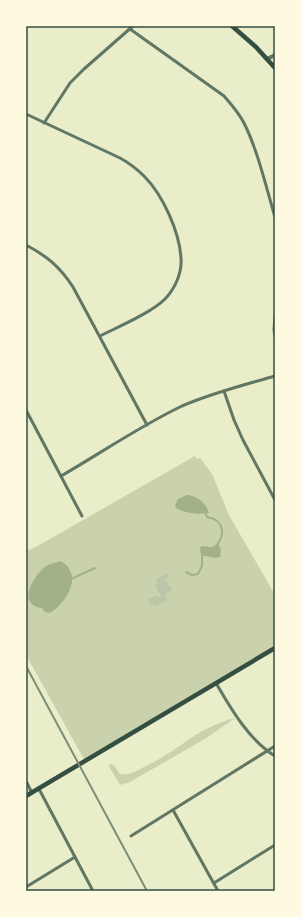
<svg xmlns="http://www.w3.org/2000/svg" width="301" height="917" font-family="'Source Sans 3',sans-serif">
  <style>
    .green { fill: #cad2ad }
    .water { fill: #a3b18a }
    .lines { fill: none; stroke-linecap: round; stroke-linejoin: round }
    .stream { stroke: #a3b18a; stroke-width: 2 }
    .building { fill: #bcc5a7 }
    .minor { stroke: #617663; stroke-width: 3 }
    .tertiary { stroke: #617663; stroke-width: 4 }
    .secondary { stroke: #344e41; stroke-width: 4.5 }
    .rail { stroke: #7c8e77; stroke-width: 2 }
    .neatline { fill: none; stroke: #344e41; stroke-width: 1.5 }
  </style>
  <rect width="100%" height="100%" fill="#e9edc9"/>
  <g class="green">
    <polygon points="195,456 197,459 200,458 212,474 229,515 275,595 275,648 85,761 26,655 26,551 36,547"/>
    <path d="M235 718 208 737 130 782 120 785 110 768 109 764C116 764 116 770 120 774 132 776 138 769 148 765 162 758 173 751 185 742 199 732 218 722 235 718Z"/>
  </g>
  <g class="water">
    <path d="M187 495C196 495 207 504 209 513 202 515 178 513 175 506L178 499Z"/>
    <polygon points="217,545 219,545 221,550 220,557 215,558 201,555 200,550 201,546 211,547"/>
    <path d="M61 561C63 563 67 565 68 567 80 583 63 605 50 613L45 612 42 608C15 605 35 572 48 565 52 563 57 562 61 561Z"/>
  </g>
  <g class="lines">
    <g class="stream">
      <path d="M206 514 207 517C224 520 226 534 216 546"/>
      <polyline points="186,572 192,575 198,574 202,566 202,556 205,554"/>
      <polyline points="71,579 95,568"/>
    </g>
  </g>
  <polygon class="building" points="167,573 170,576 165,579 172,590 165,594 168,599 155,607 153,604 151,605 148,600 156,595 158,598 161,596 155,586 158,583 156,580"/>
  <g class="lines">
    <g class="minor">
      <path d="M130 29 224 96C231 104 239 113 244 123 258 151 266 187 275 217"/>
      <path d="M26 114 120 158C129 163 137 169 144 176 163 195 180 233 181 259 182 273 175 288 166 298 153 312 118 327 100 336"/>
      <polyline points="44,123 70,83 84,69 133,26"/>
      <path d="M26 245C47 256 60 267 73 287L147 425"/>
      <polyline points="275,315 274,330 275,336"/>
      <polyline points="224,391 234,420 243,440 275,500"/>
      <polyline points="26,410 82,516"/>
      <path d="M61 476C101 453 140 426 182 406 212 393 244 385 275 376"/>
      <path d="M216 683C231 709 249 740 275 756"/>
      <polyline points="26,781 32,793"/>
      <polyline points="39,789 93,891"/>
      <polyline points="173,810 218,891"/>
      <polyline points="131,836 275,746"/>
      <polyline points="214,883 275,845"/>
      <polyline points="26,887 75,857"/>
    </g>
    <polyline class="tertiary" points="267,59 275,55"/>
    <g class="secondary">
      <polyline points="232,26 256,47 275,68"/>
      <polyline points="26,796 275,648"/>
    </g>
    <polyline class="rail" points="26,666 147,891"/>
  </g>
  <rect width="301" height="917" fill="none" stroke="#fefae0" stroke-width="54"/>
  <rect x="27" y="27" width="247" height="863" class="neatline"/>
</svg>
